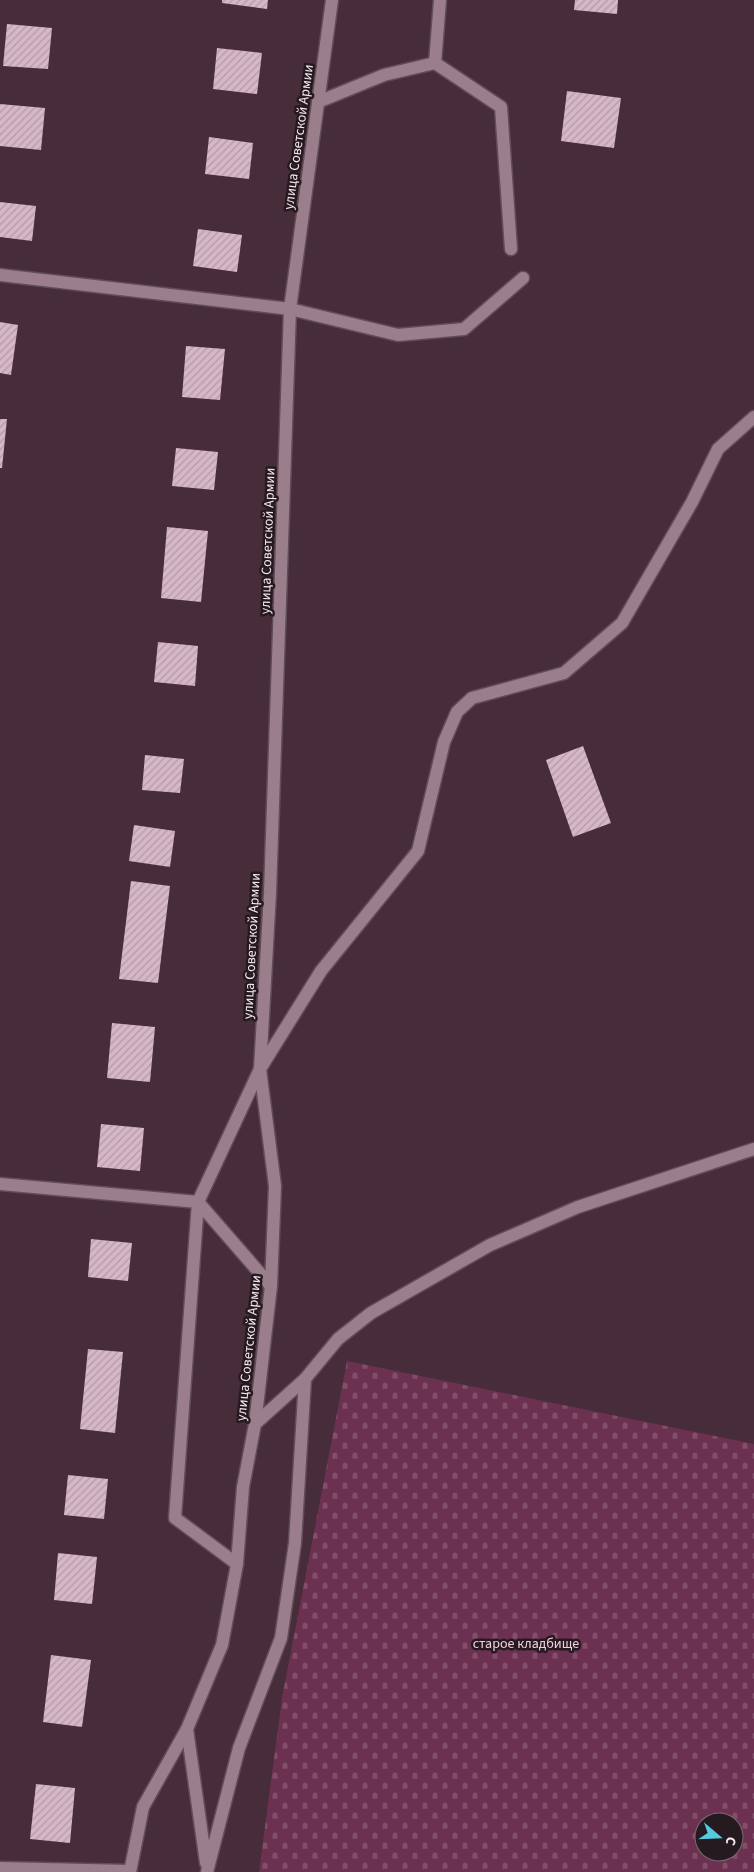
<svg xmlns="http://www.w3.org/2000/svg" width="754" height="1872" font-family="'Source Sans 3',sans-serif">
  <style>
    .cemetery { fill: url(#cemetery-stones); fill-rule: evenodd }
    .building { fill: url(#building-hatch) }
    .lines { fill: none; stroke-linecap: round; stroke-linejoin: round }
    .lane-casing { stroke: #614c57; stroke-width: 15 }
    .street-casing { stroke: #614c57; stroke-width: 15 }
    .lane { stroke: #9b7e8b; stroke-width: 12 }
    .street { stroke: #9b7e8b; stroke-width: 12 }
    .labels { text-anchor: middle; stroke-width: 5; stroke-linejoin: round; paint-order: stroke }
    .street-label { font-size: 14px; fill: #f8e7ef; stroke: #251a1f }
    .park-label { font-size: 14px; fill: #f6cde0; stroke: #251a1f }
  </style>
  <defs>
    <pattern id="cemetery-stones" width="16" height="16" patternUnits="userSpaceOnUse" patternTransform="scale(1.25)"><rect width="16" height="16" fill="#6c3050"/><path d="M2 7V4a2 2 0 0 1 4 0v3zM10 15v-3a2 2 0 0 1 4 0v3z" fill="#824e6a"/></pattern>
    <pattern id="building-hatch" width="6" height="6" patternUnits="userSpaceOnUse" patternTransform="scale(1.25)"><rect width="6" height="6" fill="#d6b7c5"/><path d="M-1 1l2-2M0 6l6-6M5 7l2-2" fill="none" stroke="#b39aa6"/></pattern>
  </defs>
  <rect width="100%" height="100%" fill="#462d39"/>
  <path class="cemetery" d="M347 1361 754 1444V1872H259L282 1698ZM704 1822H734V1852H704Z"/>
  <g class="building">
    <polygon points="222,0 268,0 267,9 222,3"/>
    <polygon points="575,0 618,0 617,14 574,10"/>
    <polygon points="7,24 52,28 48,69 3,66"/>
    <polygon points="217,48 262,53 257,94 213,89"/>
    <polygon points="567,91 621,98 614,148 561,141"/>
    <polygon points="0,104 45,108 41,150 0,146"/>
    <polygon points="209,137 253,143 249,179 205,174"/>
    <polygon points="0,202 36,206 32,241 0,237"/>
    <polygon points="198,229 242,235 237,272 193,266"/>
    <polygon points="0,322 18,325 11,375 0,373"/>
    <polygon points="186,346 225,349 220,400 182,397"/>
    <polygon points="0,419 7,419 2,468 0,468"/>
    <polygon points="176,448 218,452 214,490 172,486"/>
    <polygon points="167,527 208,531 201,602 161,598"/>
    <polygon points="158,642 198,646 195,686 154,682"/>
    <polygon points="583,746 611,823 573,837 546,760"/>
    <polygon points="145,755 184,759 180,793 142,790"/>
    <polygon points="134,825 175,831 170,867 129,861"/>
    <polygon points="131,881 170,886 158,983 119,979"/>
    <polygon points="112,1023 155,1027 150,1082 107,1078"/>
    <polygon points="101,1124 144,1128 140,1171 97,1167"/>
    <polygon points="91,1239 132,1243 128,1281 88,1277"/>
    <polygon points="88,1349 123,1352 115,1433 80,1429"/>
    <polygon points="68,1475 108,1479 104,1519 64,1515"/>
    <polygon points="58,1553 97,1557 92,1604 54,1600"/>
    <polygon points="51,1655 91,1660 82,1727 43,1722"/>
    <polygon points="36,1784 75,1788 70,1843 30,1839"/>
  </g>
  <g class="lines">
    <defs>
      <g id="lane">
        <polyline points="318,102 384,75 435,63"/>
        <polyline points="0,275 290,309 398,335 464,329 523,278"/>
        <polyline points="0,1184 198,1202 271,1286"/>
        <polyline points="255,1424 305,1379 338,1339 371,1313 490,1245 578,1207 754,1149"/>
        <polyline points="237,1564 175,1518 198,1202 260,1069 321,971 418,851 444,742 457,712 472,698 564,673 622,623 692,502 718,449 754,417"/>
        <polyline points="187,1729 206,1863"/>
        <polyline points="0,1868 130,1871"/>
        <polyline points="207,1872 239,1748 281,1638 295,1543 305,1379"/>
      </g>
      <g id="street">
        <polyline points="440,0 435,63 501,107 511,249"/>
        <polyline points="130,1872 143,1807 187,1729 222,1645 237,1564 243,1487 255,1424 271,1286 275,1186 260,1069 270,893 290,309 332,0"/>
      </g>
    </defs>
    <use href="#lane" class="lane-casing"/>
    <use href="#street" class="street-casing"/>
    <use href="#lane" class="lane"/>
    <use href="#street" class="street"/>
  </g>
  <g class="labels">
    <g class="street-label">
      <text transform="translate(298 137) rotate(-82)" y="5">улица Советской Армии</text>
      <text transform="translate(267 541) rotate(-88)" y="5">улица Советской Армии</text>
      <text transform="translate(251 946) rotate(-87)" y="5">улица Советской Армии</text>
      <text transform="translate(248 1348) rotate(-84)" y="5">улица Советской Армии</text>
    </g>
    <g class="park-label">
      <text x="526" y="1648">старое кладбище</text>
    </g>
  </g>
  <g transform="translate(719 1837) rotate(109)"><circle r="24" fill="#251a1f" stroke="#796c72"/>
  <path d="M0-4L9 19L0 12L-9 19Z" fill="#55cadf"/>
  <text y="-8" font-size="14" font-weight="bold" text-anchor="middle" fill="#f8e7ef">С</text>
  </g>
</svg>
